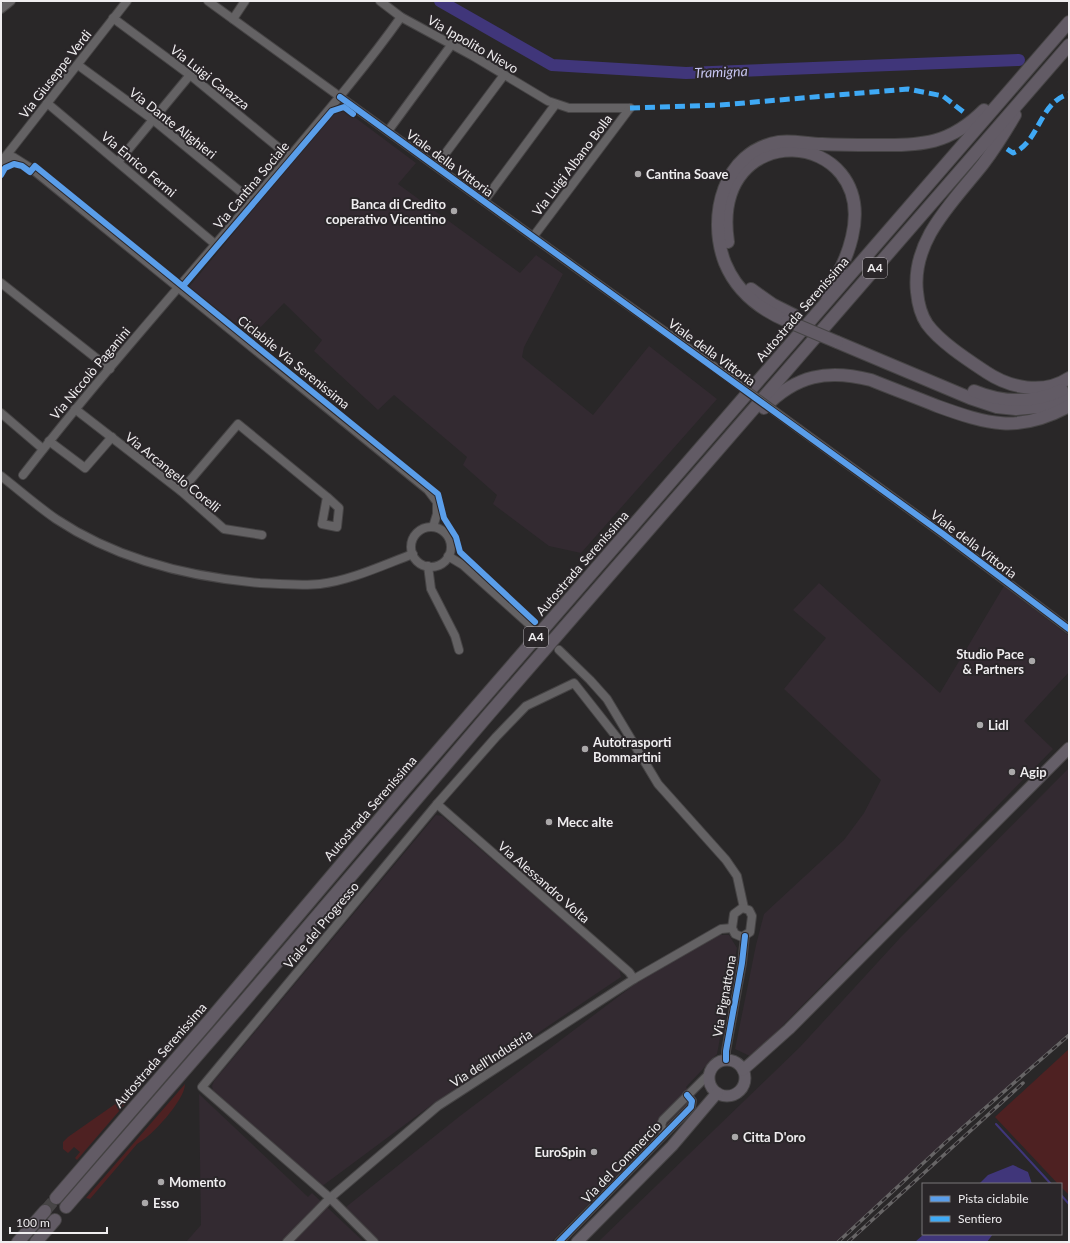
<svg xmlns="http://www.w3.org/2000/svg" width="1070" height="1243" font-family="Lato,sans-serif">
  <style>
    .built { fill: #332a31 }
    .green { fill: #4e2122 }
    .water { fill: #40367a }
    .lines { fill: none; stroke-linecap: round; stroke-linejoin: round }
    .stream { stroke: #40367a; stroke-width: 2 }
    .river { stroke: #40367a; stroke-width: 12 }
    .minor-tunnel { stroke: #474546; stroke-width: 8; stroke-dasharray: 8 4; stroke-linecap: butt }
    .highway-tunnel { stroke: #474546; stroke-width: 12; stroke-dasharray: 12 6; stroke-linecap: butt }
    .minor-casing { stroke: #464445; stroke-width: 10 }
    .major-casing { stroke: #464445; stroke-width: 13 }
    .highway-casing { stroke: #464445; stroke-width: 14 }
    .minor { stroke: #646264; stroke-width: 8 }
    .major { stroke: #655f68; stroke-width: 11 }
    .highway { stroke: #625b65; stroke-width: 12 }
    .rail-casing { stroke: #676566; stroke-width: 3.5 }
    .rail { stroke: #2a2629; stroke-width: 2; stroke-dasharray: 6; stroke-linecap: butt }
    .minor-bridge-casing { stroke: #464445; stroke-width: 10; stroke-linecap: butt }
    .highway-bridge-casing { stroke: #464445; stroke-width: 14; stroke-linecap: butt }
    .minor-bridge { stroke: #646264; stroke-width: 8 }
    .highway-bridge { stroke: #625b65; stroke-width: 12 }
    .quiet { stroke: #3fa9f5; stroke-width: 5; stroke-dasharray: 10 5; stroke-linecap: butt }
    .cycleway-casing { stroke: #2a2629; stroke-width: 8 }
    .cycleway { stroke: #5a9eea; stroke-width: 6 }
    .poi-dot { fill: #aaa8a9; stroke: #2a2629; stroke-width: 1.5 }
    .labels { text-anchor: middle; stroke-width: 4; stroke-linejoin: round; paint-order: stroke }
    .shield { fill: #2a2629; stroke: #b4b1b4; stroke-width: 1 }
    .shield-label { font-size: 12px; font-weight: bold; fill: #efedef }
    .street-label { font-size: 13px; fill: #efedef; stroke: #2a2629 }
    .poi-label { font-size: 13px; font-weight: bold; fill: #efedef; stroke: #2a2629; text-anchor: start }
    .water-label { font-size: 14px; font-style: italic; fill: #c6c4f0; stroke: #2a2629 }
  </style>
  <rect width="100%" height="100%" fill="#292728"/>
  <g class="built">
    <polygon points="345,110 416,163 398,184 520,273 536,255 563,274 524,347 522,357 593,415 649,346 717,399 581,553 549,546 493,504 497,495 463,465 467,457 394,395 378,410 314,351 322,340 284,303 252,336 189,287 330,116"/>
    <polygon points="819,583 940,693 1004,586 1069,636 1069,672 1024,721 1053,749 752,1057 735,1049 756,945 764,914 844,840 864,813 881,780 784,689 826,638 793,610"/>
    <polygon points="1069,768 1069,1032 838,1242 598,1242 800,1047 900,938"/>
    <polygon points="436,815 442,816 619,969 621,977 434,1103 321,1187 213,1090 212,1086 214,1081"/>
    <polygon points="719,935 729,935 737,948 717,1054 686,1087 694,1097 551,1242 380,1242 346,1207 460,1116 647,975"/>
    <polygon points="199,1094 308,1197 312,1193 364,1242 186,1242 201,1225"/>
  </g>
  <g class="green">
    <polygon points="1069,1049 1069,1195 1061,1187 1061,1184 1058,1184 995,1117"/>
    <path d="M185 1084C185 1100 151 1137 137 1144L90 1199 86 1198Z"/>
    <polygon points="131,1093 132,1096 77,1160 75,1158 80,1152 74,1147 68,1153 63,1149 63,1142 68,1137"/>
  </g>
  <g class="water">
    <polygon points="1013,1165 1028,1172 1032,1184 979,1184 988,1175"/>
    <polygon points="924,1234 993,1234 987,1242 915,1242"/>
  </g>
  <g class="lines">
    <g class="stream">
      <polyline points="996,1124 1051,1184"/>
      <polyline points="1061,1195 1069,1204"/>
    </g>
    <polyline class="river" points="440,1 552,65 686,73 1019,60"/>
    <polyline class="minor-tunnel" points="530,625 559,650"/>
    <polyline class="highway-tunnel" points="45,1211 56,1198"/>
    <defs>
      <g id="minor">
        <polyline points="208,1 594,281 709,363"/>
        <polyline points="380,1 401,17 473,56 548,101 569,108 630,108"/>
        <polyline points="1,9 11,1"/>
        <polyline points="113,18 190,75 290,157"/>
        <polyline points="233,19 245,1"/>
        <polyline points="78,65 152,119 252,201"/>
        <polyline points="47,103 215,244"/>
        <polyline points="388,131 452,44"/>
        <polyline points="2,161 13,157 32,169 428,490 437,502 437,514 433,527"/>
        <polyline points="2,161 127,1"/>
        <polyline points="118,162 190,75"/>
        <polyline points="436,166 504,75"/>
        <polyline points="484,201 555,105"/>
        <polyline points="533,237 630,108"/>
        <polyline points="1,283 110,369"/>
        <polyline points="75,409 181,491 224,529 262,535"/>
        <polyline points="1,413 43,449"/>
        <polyline points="799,429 943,534 1069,629"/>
        <polyline points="49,441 85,468 112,437"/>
        <path d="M23 475C105 369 195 270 281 167 322 118 364 69 401 17"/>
        <path d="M1 476C19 490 37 506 56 519 116 559 189 577 260 583 279 584 301 586 320 584 352 580 383 565 413 554"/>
        <polyline points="181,491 238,424 327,497 322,524 337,527 339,508 327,497"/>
        <circle cx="431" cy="547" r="20"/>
        <polyline points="448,556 463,565 530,625"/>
        <polyline points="428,566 431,589 455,636 459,650"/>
        <polyline points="559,650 590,680 607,699 658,784 726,860 737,876 744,908"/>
        <polyline points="437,804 629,972 634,979"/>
        <polygon points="742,908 749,910 752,916 750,932 742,937 735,934 732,928 734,914"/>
        <polyline points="726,1060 726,1051 742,963 745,936"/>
        <polyline points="664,1134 661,1125 663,1120 710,1073"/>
        <polyline points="287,1242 330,1198 438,1106 634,979 721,929 732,928"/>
        <polyline points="374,1242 330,1198 202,1087 437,804 496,737 526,706 574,683 622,744"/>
        <polyline points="559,1242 691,1107 692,1101 687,1095"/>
      </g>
      <g id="major">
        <circle cx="727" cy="1078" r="18"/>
        <polyline points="743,1070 789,1029 1069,748"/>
        <polyline points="577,1242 672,1146 717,1093"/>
      </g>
      <g id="highway">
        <path d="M1015 115C1005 132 995 148 983 164 954 201 911 240 917 292 918 303 921 315 927 324 940 342 968 360 986 372 1010 388 1043 395 1069 378"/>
        <path d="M728 242C709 115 878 127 852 237 847 258 838 277 824 293"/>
        <polyline points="751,289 772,304 794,315"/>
        <path d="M787 321C759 309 737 292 725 263 707 217 723 151 779 142 793 140 808 144 822 144 840 145 858 145 876 145 922 146 950 144 984 110"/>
        <polyline points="837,342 970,398 997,407 1016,409 1038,407 1069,397"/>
        <path d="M974 391C1003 403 1034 403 1062 390"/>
        <path d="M764 408C796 375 827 369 871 380 893 389 915 397 937 406 987 424 1018 434 1069 406"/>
        <polyline points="56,1198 208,1022 404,790 1069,22"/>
        <polyline points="66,1207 241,1005 489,714 1069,45"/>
        <polyline points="18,1242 45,1211"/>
        <polyline points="36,1242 55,1220"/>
      </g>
    </defs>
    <use href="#minor" class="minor-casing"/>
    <use href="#major" class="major-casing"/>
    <use href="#highway" class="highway-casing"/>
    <use href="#minor" class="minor"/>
    <use href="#major" class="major"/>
    <use href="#highway" class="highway"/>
    <defs>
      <g id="rail">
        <polyline points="838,1242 945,1143 1069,1035"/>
        <polyline points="848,1242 1023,1083"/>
      </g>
    </defs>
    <use href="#rail" class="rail-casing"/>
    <use href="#rail" class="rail"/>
    <defs>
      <polyline id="minor-bridge" points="709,363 799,429"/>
      <polyline id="highway-bridge" points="787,321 837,342"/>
    </defs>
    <use href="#minor-bridge" class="minor-bridge-casing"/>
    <use href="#highway-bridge" class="highway-bridge-casing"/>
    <use href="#minor-bridge" class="minor-bridge"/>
    <use href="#highway-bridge" class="highway-bridge"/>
    <g class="quiet">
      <polyline points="630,108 720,105 908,89 943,96 966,114"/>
      <path d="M1007 149 1013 153C1040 142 1039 102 1069 94"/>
    </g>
    <defs>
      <g id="cycleway">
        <polyline points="340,97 943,534 1069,629"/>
        <polyline points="1,175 5,168 14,164 22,166 30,172 35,166 438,494 444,518 456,537 460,552 535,622"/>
        <polyline points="183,286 332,111 344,107 353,114"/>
        <polyline points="726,1060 726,1051 742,963 745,936"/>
        <polyline points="559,1242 691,1107 692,1101 687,1095"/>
      </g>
    </defs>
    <use href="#cycleway" class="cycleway-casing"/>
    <use href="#cycleway" class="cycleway"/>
  </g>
  <g class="poi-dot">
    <circle cx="638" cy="174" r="4"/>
    <circle cx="454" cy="211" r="4"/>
    <circle cx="1032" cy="661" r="4"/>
    <circle cx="980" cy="725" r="4"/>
    <circle cx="585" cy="749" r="4"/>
    <circle cx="1012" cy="772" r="4"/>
    <circle cx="549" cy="822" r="4"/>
    <circle cx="735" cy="1137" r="4"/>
    <circle cx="594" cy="1152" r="4"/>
    <circle cx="161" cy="1182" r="4"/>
    <circle cx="145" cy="1203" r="4"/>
  </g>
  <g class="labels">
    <g class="shield">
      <rect x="863" y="258" width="24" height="20" rx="3"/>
      <rect x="524" y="627" width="24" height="20" rx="3"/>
    </g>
    <g class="shield-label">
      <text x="875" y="272">A4</text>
      <text x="536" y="641">A4</text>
    </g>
    <g class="street-label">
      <text transform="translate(473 44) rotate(30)" y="5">Via Ippolito Nievo</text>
      <text transform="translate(55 74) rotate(-52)" y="5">Via Giuseppe Verdi</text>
      <text transform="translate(210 77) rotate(38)" y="5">Via Luigi Carazza</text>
      <text transform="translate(173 123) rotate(38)" y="5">Via Dante Alighieri</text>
      <text transform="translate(450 163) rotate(36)" y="5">Viale della Vittoria</text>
      <text transform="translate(139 164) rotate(40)" y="5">Via Enrico Fermi</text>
      <text transform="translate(572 165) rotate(-53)" y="5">Via Luigi Albano Bolla</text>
      <text transform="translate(251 185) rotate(-50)" y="5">Via Cantina Sociale</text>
      <text transform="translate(802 309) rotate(-49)" y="5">Autostrada Serenissima</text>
      <text transform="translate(712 352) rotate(36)" y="5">Viale della Vittoria</text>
      <text transform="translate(294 362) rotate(39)" y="5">Ciclabile Via Serenissima</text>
      <text transform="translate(90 373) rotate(-50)" y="5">Via Niccolò Paganini</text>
      <text transform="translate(173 472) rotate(39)" y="5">Via Arcangelo Corelli</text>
      <text transform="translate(974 544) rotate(37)" y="5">Viale della Vittoria</text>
      <text transform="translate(582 563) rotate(-49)" y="5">Autostrada Serenissima</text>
      <text transform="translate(370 808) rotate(-49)" y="5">Autostrada Serenissima</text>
      <text transform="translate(544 882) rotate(41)" y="5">Via Alessandro Volta</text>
      <text transform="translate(321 925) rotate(-50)" y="5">Viale del Progresso</text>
      <text transform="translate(724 996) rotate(-80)" y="5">Via Pignattona</text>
      <text transform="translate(160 1055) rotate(-49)" y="5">Autostrada Serenissima</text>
      <text transform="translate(491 1058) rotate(-33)" y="5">Via dell'Industria</text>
      <text transform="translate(621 1162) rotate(-46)" y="5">Via del Commercio</text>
    </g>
    <g class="poi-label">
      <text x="646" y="179">Cantina Soave</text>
      <text x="446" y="209" text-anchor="end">Banca di Credito<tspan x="446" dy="15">coperativo Vicentino</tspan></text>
      <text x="1024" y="659" text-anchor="end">Studio Pace<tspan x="1024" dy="15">&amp; Partners</tspan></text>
      <text x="988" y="730">Lidl</text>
      <text x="593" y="747">Autotrasporti<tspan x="593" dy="15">Bommartini</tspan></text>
      <text x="1020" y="777">Agip</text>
      <text x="557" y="827">Mecc alte</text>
      <text x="743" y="1142">Citta D'oro</text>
      <text x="586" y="1157" text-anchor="end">EuroSpin</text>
      <text x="169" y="1187">Momento</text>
      <text x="153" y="1208">Esso</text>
    </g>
    <g class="water-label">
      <text transform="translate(721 72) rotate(-2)" y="5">Tramigna</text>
    </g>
  </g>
  <rect width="1070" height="1243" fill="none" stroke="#efedef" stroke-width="4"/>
  <rect x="922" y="1183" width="140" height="52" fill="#2a2629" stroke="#797678"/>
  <rect x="930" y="1196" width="20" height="6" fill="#5a9eea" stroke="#797678"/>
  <text x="958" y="1203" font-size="12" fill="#efedef">Pista ciclabile</text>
  <rect x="930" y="1216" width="20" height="6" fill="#3fa9f5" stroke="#797678"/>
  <text x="958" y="1223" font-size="12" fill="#efedef">Sentiero</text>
  <path d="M10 1227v6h97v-6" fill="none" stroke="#efedef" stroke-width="2"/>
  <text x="16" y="1227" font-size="12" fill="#efedef" stroke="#2a2629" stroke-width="3" paint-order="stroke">100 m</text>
</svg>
